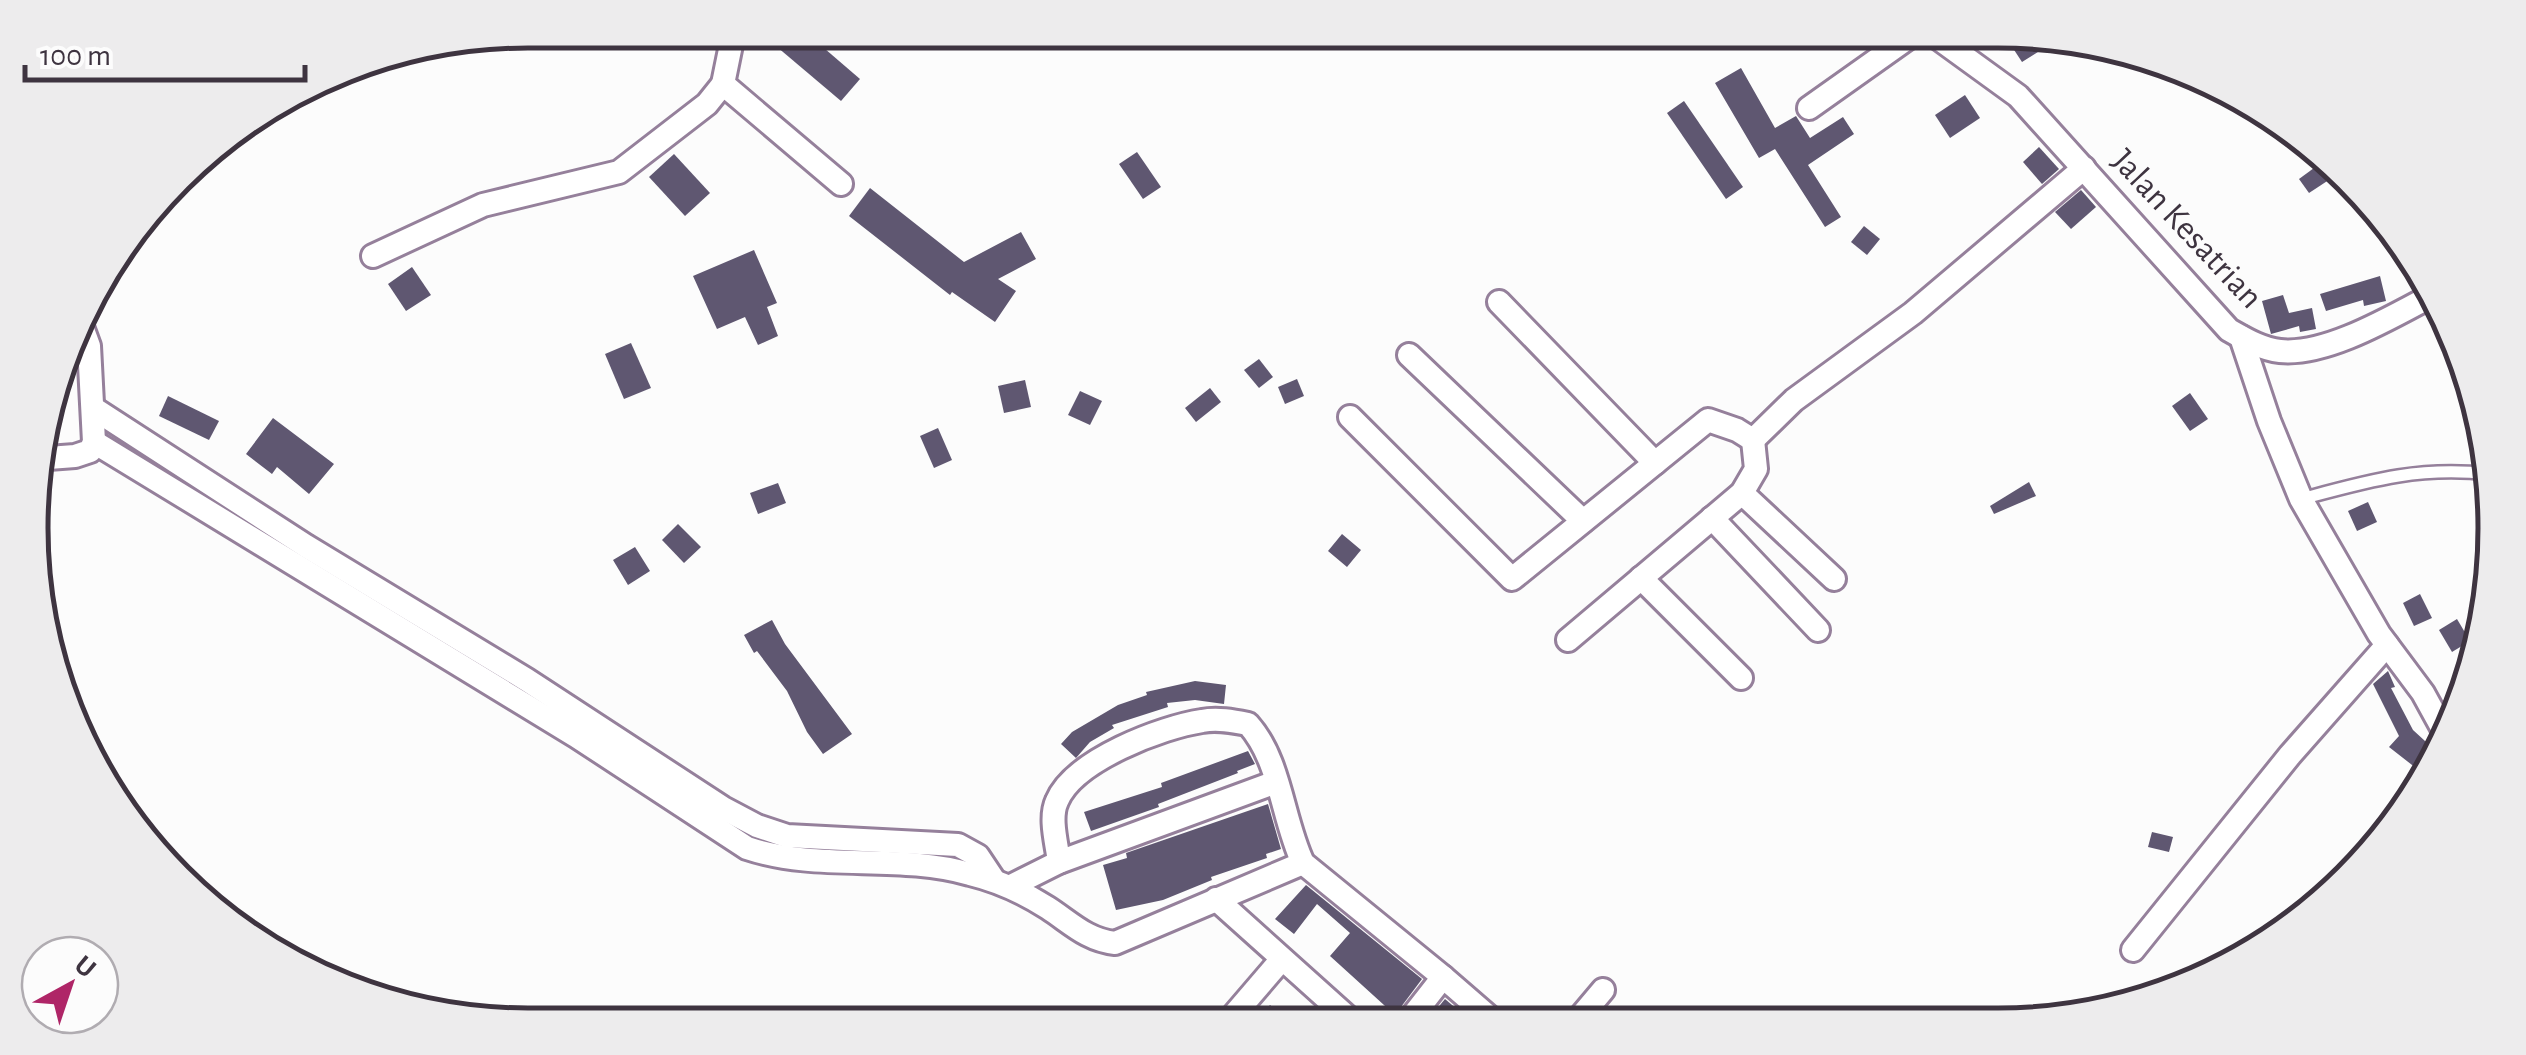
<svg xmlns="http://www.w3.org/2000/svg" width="2526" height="1055" font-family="'Alegreya Sans',sans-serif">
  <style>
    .building { fill: #5f5771 }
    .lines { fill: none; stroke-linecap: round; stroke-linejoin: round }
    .service-casing { stroke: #95809b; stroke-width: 16 }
    .minor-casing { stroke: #95809b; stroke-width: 28 }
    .service { stroke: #fff; stroke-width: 11 }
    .minor { stroke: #fff; stroke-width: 22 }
    .labels { text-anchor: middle; stroke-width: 10; stroke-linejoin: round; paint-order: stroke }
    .street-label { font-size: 35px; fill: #3e3440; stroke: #fcfcfc }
    .rim { fill: none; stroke: #3e3440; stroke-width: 5 }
  </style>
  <rect width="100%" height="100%" fill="#fcfcfc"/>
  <g class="building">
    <polygon points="757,30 803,30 860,79 841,101"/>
    <polygon points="1831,30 1876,30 1842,49"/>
    <polygon points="2001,30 2010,32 2057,40 2022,62"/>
    <polygon points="1741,68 1775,128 1796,116 1810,138 1843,117 1854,134 1808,165 1841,217 1825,227 1775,149 1759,158 1715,83"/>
    <polygon points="1965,95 1980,118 1950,138 1935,115"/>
    <polygon points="1684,101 1743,187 1726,199 1667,113"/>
    <polygon points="2039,147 2059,169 2042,184 2023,162"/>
    <polygon points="1137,152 1161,187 1143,199 1119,164"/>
    <polygon points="674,154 710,193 685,216 649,177"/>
    <polygon points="2329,157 2341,172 2309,193 2299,179"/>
    <polygon points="870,188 964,262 1021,232 1036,259 998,279 1016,291 995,322 952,292 950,295 849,216"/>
    <polygon points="2081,190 2096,207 2071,229 2055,212"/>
    <polygon points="1864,226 1880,239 1867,255 1851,242"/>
    <polygon points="754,250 777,303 767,307 778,336 758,345 745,317 717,329 693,276"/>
    <polygon points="412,267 431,295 406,311 388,284"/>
    <polygon points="2380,276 2386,301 2364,306 2363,300 2326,311 2320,294"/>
    <polygon points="2283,295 2289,313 2312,308 2316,329 2300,332 2299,326 2271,334 2262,301"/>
    <polygon points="631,343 651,388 624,399 605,354"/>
    <polygon points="1259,359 1273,377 1259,388 1244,370"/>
    <polygon points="1297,379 1304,396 1285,404 1278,387"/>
    <polygon points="1025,380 1031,407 1004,413 998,386"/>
    <polygon points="1210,388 1221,402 1196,422 1185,408"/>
    <polygon points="1080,391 1102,401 1090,425 1068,415"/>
    <polygon points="2190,393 2208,419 2190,431 2172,406"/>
    <polygon points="168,396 219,421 209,440 159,416"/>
    <polygon points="273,418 334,464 309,494 277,467 272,474 246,454"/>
    <polygon points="938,428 952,460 934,468 920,436"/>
    <polygon points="2029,482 2036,496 1994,514 1990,506"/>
    <polygon points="778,483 786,503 758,514 750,493"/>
    <polygon points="2368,502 2377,522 2357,531 2348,511"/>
    <polygon points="678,524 701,547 684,563 662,540"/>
    <polygon points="1342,534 1361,550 1347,567 1328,551"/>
    <polygon points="635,547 650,571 628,585 613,560"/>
    <polygon points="2420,594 2432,618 2414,626 2403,603"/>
    <polygon points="2457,619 2470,641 2452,652 2439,630"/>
    <polygon points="772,620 785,644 852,734 823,754 807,732 787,691 757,651 754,653 744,635"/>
    <polygon points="2388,671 2395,687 2391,688 2413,730 2437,752 2421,772 2389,747 2399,736 2373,684"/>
    <polygon points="1195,681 1226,685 1224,704 1195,700 1167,703 1168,707 1112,725 1114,728 1090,742 1076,758 1061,744 1072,732 1118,705 1147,695 1146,692"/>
    <polygon points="1248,751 1255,764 1237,771 1238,773 1158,804 1159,807 1091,831 1084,812 1162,787 1161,783"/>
    <polygon points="1268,804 1281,849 1266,854 1267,858 1211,877 1212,880 1163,900 1116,910 1103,865 1127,858 1126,853"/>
    <polygon points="2152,832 2173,837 2169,852 2148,847"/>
    <polygon points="1306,885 1422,979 1395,1015 1330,956 1350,933 1317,904 1294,934 1275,919"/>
    <polygon points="1445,999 1472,1022 1426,1022"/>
    <polygon points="1270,1005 1291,1023 1254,1023"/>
  </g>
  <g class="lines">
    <defs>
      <path id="service" d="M2301 499C2368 481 2418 466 2489 474"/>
      <g id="minor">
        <polyline points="734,30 723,84 841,184"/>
        <polyline points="912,30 914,35"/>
        <path d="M1927 30 2018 96 2229 330C2245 339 2261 349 2280 351 2327 356 2393 316 2435 294"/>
        <polyline points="1809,108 1919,30"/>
        <polyline points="373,256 483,205 619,172 707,104 723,84"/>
        <polyline points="1499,302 1655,463"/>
        <polyline points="2241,337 2269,421 2301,499 2379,634 2423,693 2446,735"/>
        <polyline points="1409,355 1583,521"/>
        <polyline points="93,408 306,546 527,680 723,808 757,826 787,836 958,845 978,856 994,880"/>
        <polyline points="1350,417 1512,579 1708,420 1737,430 1753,440 1794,400 1913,313 2084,168"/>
        <path d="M94 442 576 736 747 848C819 872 898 853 970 874 999 881 1023 892 1048 908 1071 923 1087 940 1115 943L1303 863"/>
        <polyline points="35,459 75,456 90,451 94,442 89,346 81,324"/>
        <polyline points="1742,493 1834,579"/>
        <polyline points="1712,518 1818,630"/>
        <polyline points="1641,578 1741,678"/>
        <polyline points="1568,640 1742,493 1756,469 1753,440"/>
        <path d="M1059 862C1057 844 1049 818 1057 801 1074 760 1162 727 1202 721 1217 718 1233 721 1248 724 1281 761 1282 819 1303 863L1443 977 1407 1023"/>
        <polyline points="1011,886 1059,862 1276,782"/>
        <polyline points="1216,899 1354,1023"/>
        <polyline points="2133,950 2290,755 2387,645"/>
        <polyline points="1443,977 1495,1022"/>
        <polyline points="1576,1022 1603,990"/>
        <polyline points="1227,1023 1281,960"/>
      </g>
    </defs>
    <use href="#service" class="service-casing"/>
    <use href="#minor" class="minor-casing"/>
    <use href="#service" class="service"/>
    <use href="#minor" class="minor"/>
  </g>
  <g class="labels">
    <g class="street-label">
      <text transform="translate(2188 228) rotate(47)" y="12">Jalan Kesatrian</text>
    </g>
  </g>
  <path d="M0 0H2526V1055H0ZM528 48H1998A480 480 0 0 1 2478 528V528A480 480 0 0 1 1998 1008H528A480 480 0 0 1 48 528V528A480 480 0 0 1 528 48Z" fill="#edeced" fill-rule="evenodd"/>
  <path class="rim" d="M528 48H1998A480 480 0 0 1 2478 528V528A480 480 0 0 1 1998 1008H528A480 480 0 0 1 48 528V528A480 480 0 0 1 528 48Z"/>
  <g transform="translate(70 985) rotate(40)"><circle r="48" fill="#fcfcfc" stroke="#b0acb1" stroke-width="2.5"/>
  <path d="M0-8L18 38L0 25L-18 38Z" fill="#af2567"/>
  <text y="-15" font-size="28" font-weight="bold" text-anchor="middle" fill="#3e3440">U</text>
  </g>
  <path d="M25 65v15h280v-15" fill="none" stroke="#3e3440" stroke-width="5"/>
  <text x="40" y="65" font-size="30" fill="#3e3440" stroke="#fcfcfc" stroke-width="8" paint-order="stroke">100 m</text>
</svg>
